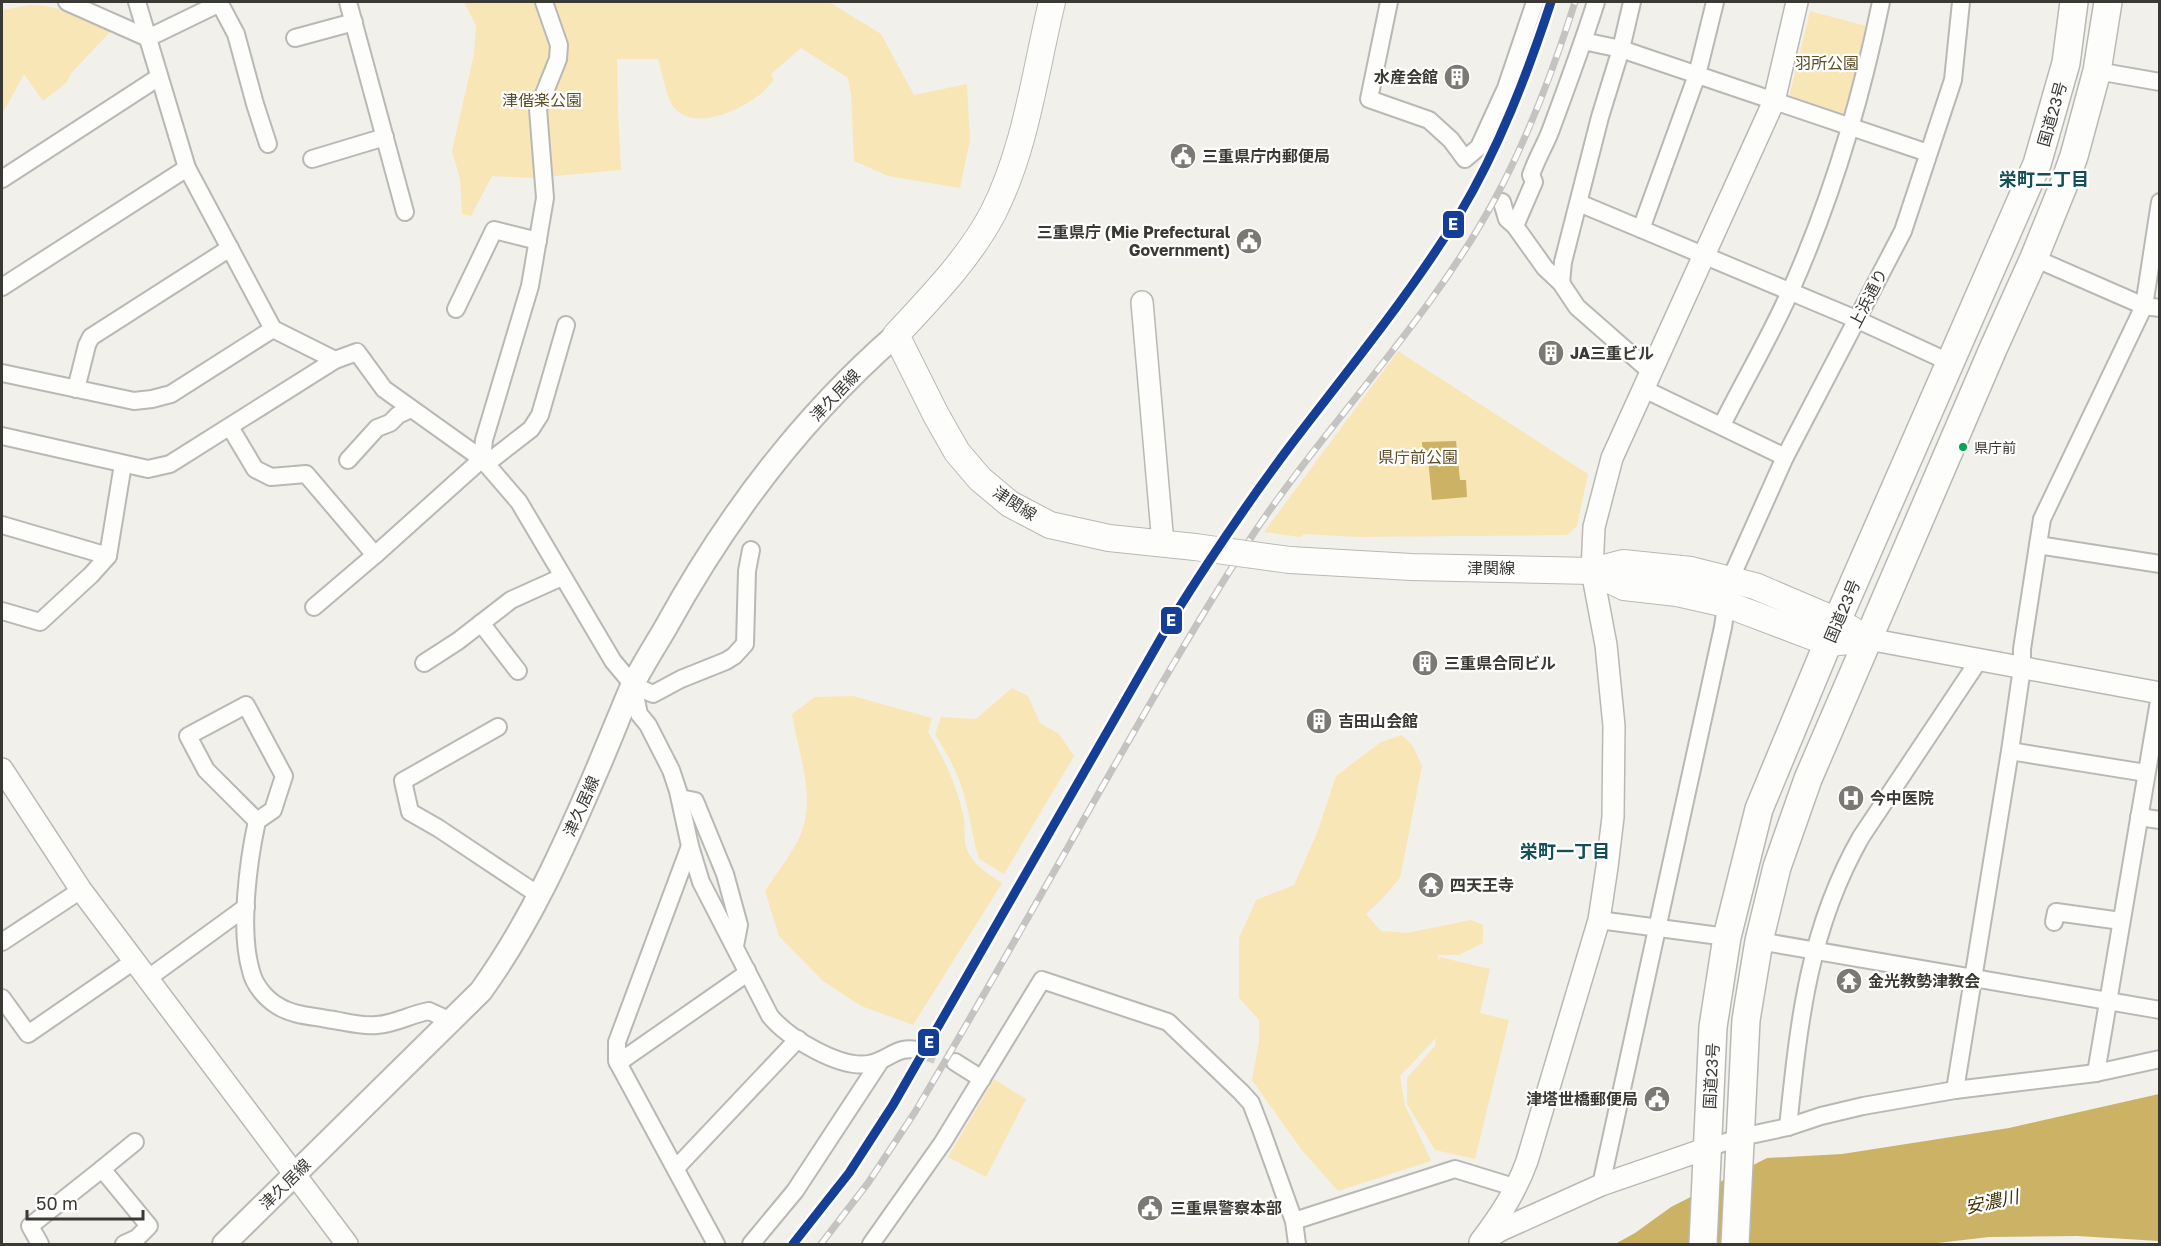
<svg xmlns="http://www.w3.org/2000/svg" width="2161" height="1246" font-family="'Golos Text','Noto Sans JP',sans-serif">
  <style>
    .green { fill: #f9e6b6 }
    .water { fill: #cbb265 }
    .lines { fill: none; stroke-linecap: round; stroke-linejoin: round }
    .minor-tunnel { stroke: #cdcbc6; stroke-width: 16; stroke-dasharray: 16 8; stroke-linecap: butt }
    .minor-casing { stroke: #bab8b4; stroke-width: 20 }
    .tertiary-casing { stroke: #bab8b4; stroke-width: 24 }
    .secondary-casing { stroke: #bab8b4; stroke-width: 26 }
    .primary-casing { stroke: #bab8b4; stroke-width: 28 }
    .trunk-casing { stroke: #bab8b4; stroke-width: 30 }
    .minor { stroke: #fdfdfc; stroke-width: 16 }
    .tertiary { stroke: #fdfdfc; stroke-width: 21 }
    .secondary { stroke: #fdfdfc; stroke-width: 22 }
    .primary { stroke: #fdfdfc; stroke-width: 26 }
    .trunk { stroke: #fdfdfc; stroke-width: 27 }
    .rail-casing { stroke: #c4c3c1; stroke-width: 7 }
    .rail { stroke: #fff; stroke-width: 4.5; stroke-dasharray: 14; stroke-linecap: butt }
    .primary-bridge-casing { stroke: #bab8b4; stroke-width: 28; stroke-linecap: butt }
    .primary-bridge { stroke: #fdfdfc; stroke-width: 26 }
    .rail-1-casing { stroke: #fff; stroke-width: 14 }
    .rail-1 { stroke: #153f97; stroke-width: 9 }
    .bus-dot { fill: #00a651; stroke: #fff; stroke-width: 2 }
    .labels { text-anchor: middle; stroke-width: 4.5; stroke-linejoin: round; paint-order: stroke }
    .bus-label { font-size: 14px; fill: #3a3934; stroke: #fff; text-anchor: start }
    .park-label { font-size: 16px; fill: #5d4e24; stroke: #fff }
    .poi-label { font-size: 16px; font-weight: bold; fill: #3a3934; stroke: #fff; text-anchor: start }
    .street-label { font-size: 16px; fill: #3a3934; stroke: #fff }
    .neighbourhood-label { font-size: 18px; font-weight: bold; fill: #144f58; stroke: #fff }
    .water-label { font-size: 18px; font-style: italic; fill: #423306; stroke: #fff }
    .line-badge { stroke: #fff; stroke-width: 2 }
    .badge-label { font-size: 16px; text-anchor: middle; font-weight: bold; fill: #fff }
  </style>
  <rect width="100%" height="100%" fill="#f2f0ea"/>
  <g class="green">
    <path d="M464 2H829L881 34 914 95 967 84 970 140 960 188 888 176 854 161 851 94 848 78 801 48 771 74 774 80C769 85 764 92 758 96 737 111 692 133 672 105 667 97 661 69 658 59H617L618 112 621 170 533 178 492 176 471 216 462 214 460 179 452 151 474 54 476 26Z"/>
    <path d="M30 5C60 5 85 18 112 30L72 72 66 83 43 101 24 74 4 111 2 110V10Z"/>
    <polygon points="1810,11 1866,26 1845,114 1838,117 1788,101"/>
    <polygon points="1398,351 1588,474 1577,526 1567,535 1359,537 1304,534 1300,537 1264,532"/>
    <path d="M1012 688 1028 696 1040 723 1059 734 1074 756 1004 874 979 859C973 840 971 822 966 803 961 778 948 755 935 734L941 717 976 719Z"/>
    <path d="M853 696 932 718 928 732C944 758 956 784 963 814 966 825 963 837 966 847 971 864 988 874 1002 883L913 1025 861 1006 823 981 779 936 765 891C776 874 792 854 800 836 817 797 798 753 792 714L815 697Z"/>
    <polygon points="1402,735 1413,746 1422,766 1400,878 1381,900 1366,914 1381,931 1407,933 1471,920 1483,925 1483,943 1459,955 1439,955 1437,963 1440,957 1490,969 1480,1013 1509,1020 1475,1159 1435,1150 1407,1104 1407,1078 1435,1046 1436,1038 1400,1076 1405,1105 1431,1161 1338,1191 1301,1149 1252,1080 1259,1042 1259,1020 1239,998 1239,938 1256,900 1294,885 1317,833 1336,776 1381,742"/>
    <polygon points="994,1079 1026,1099 986,1177 948,1157"/>
  </g>
  <g class="water">
    <polygon points="1456,441 1460,480 1466,480 1467,497 1432,500 1428,459 1423,459 1422,442"/>
    <polygon points="2159,1094 2159,1241 2077,1236 1989,1237 1929,1244 1615,1244 1635,1233 1671,1207 1767,1158 1842,1154 2009,1128"/>
  </g>
  <g class="lines">
    <polyline class="minor-tunnel" points="921,1051 955,1062"/>
    <defs>
      <g id="minor">
        <polyline points="67,2 148,38 220,3"/>
        <polyline points="137,2 187,168 273,329 335,360"/>
        <polyline points="219,2 236,34 255,104 268,144"/>
        <polyline points="348,2 405,212"/>
        <polyline points="1389,2 1369,99 1429,120 1451,140 1465,159 1479,147 1506,88 1535,2"/>
        <polyline points="295,38 354,22"/>
        <polyline points="1583,41 1621,49 1928,153"/>
        <polyline points="2097,71 2160,82"/>
        <polyline points="312,159 385,137"/>
        <polyline points="2,179 159,77"/>
        <polyline points="1502,202 1507,219 1515,226 1545,268 1561,283 1577,307 1651,372"/>
        <polyline points="1579,203 1858,320 1951,363"/>
        <path d="M1515 226 1534 182 1531 175C1536 160 1544 147 1550 132 1566 89 1582 46 1596 2"/>
        <polyline points="1641,229 1697,75 1715,2"/>
        <polyline points="2034,258 2144,306 2160,308"/>
        <polyline points="1561,283 1563,262 1600,117 1621,49 1632,2"/>
        <polyline points="2,287 187,168"/>
        <polyline points="456,309 494,230 538,241"/>
        <polyline points="2,373 134,401 152,399 171,394 273,329"/>
        <polyline points="76,389 87,345 91,337 230,248"/>
        <polyline points="1644,389 1785,457"/>
        <path d="M1722 425C1744 381 1770 337 1790 292 1831 200 1861 100 1881 2"/>
        <polyline points="230,427 255,469 271,477 306,474 375,555 482,459 484,440 530,286 545,198 538,109 558,59 559,45 544,2"/>
        <polyline points="2,436 148,469 170,464 335,360 357,352 384,389 482,459 519,502 613,661 633,685 653,694 681,679 726,661 734,656 745,644 747,571 751,550"/>
        <polyline points="348,460 377,428 390,423 398,415 411,409"/>
        <polyline points="486,464 531,429 540,415 566,325"/>
        <polyline points="2,525 108,556"/>
        <polyline points="2038,545 2160,564"/>
        <polyline points="314,607 375,555"/>
        <polyline points="2,611 40,622 91,575 108,556 123,464"/>
        <polyline points="481,623 518,671"/>
        <polyline points="424,663 458,641 511,600 562,577"/>
        <path d="M633 685 639 714 648 725 671 770 678 791 690 846 701 882 770 1016C788 1038 840 1069 869 1064 890 1060 897 1044 921 1051"/>
        <polyline points="498,727 403,781 410,812 438,828 540,896"/>
        <polyline points="2010,751 2146,773"/>
        <polyline points="680,798 695,801 725,874 739,925 735,946"/>
        <polyline points="2139,817 2160,820"/>
        <path d="M257 821 273 810 284 776 246 705 188 736 206 770 257 821C248 862 239 931 251 971 254 985 266 999 278 1006 292 1015 311 1016 327 1019 343 1021 361 1027 377 1025 395 1024 411 1014 429 1011L451 1021"/>
        <polyline points="690,846 617,1042 617,1061 716,1244"/>
        <polyline points="1599,920 1727,937"/>
        <polyline points="2054,922 2056,912 2121,921"/>
        <polyline points="1759,941 2160,1010"/>
        <polyline points="2,942 81,890"/>
        <polyline points="147,979 246,907"/>
        <polyline points="2,998 28,1034 134,961"/>
        <polyline points="955,1062 982,1079"/>
        <polyline points="618,1063 743,976 747,970"/>
        <polyline points="2096,1073 2160,695"/>
        <polyline points="1955,1090 2010,751 2022,668 2022,649 2042,519 2144,306 2160,202"/>
        <path d="M1788 1127C1799 1022 1808 930 1861 837L1979 660"/>
        <polyline points="1708,1148 1741,1137 1788,1127 1821,1116 1863,1106 1955,1090 2096,1073 2160,1059"/>
        <polyline points="676,1168 798,1039"/>
        <polyline points="102,1169 135,1142"/>
        <polyline points="1601,1185 1723,627 1730,580 1785,457 1903,231 1953,80 1961,2"/>
        <polyline points="1294,1221 1455,1169 1517,1188"/>
        <polyline points="40,1244 30,1226 102,1169 149,1226 137,1238 124,1244"/>
        <polyline points="751,1244 795,1191 881,1060"/>
        <polyline points="871,1244 943,1142 1042,980 1168,1022 1241,1092 1251,1103 1261,1129 1294,1221 1297,1244"/>
      </g>
      <g id="tertiary">
        <polyline points="1142,302 1163,544"/>
        <polyline points="1868,639 2160,693"/>
        <polyline points="2,769 81,890 347,1244"/>
        <polyline points="1487,1238 1501,1230 1601,1185 1708,1148"/>
        <path d="M1480 1242C1499 1217 1516 1192 1527 1161L1599 920 1607 867 1613 817 1614 726 1606 645 1592 571 1594 527 1612 458 1774 101 1797 2"/>
      </g>
      <path id="secondary" d="M224 1244 481 991C530 923 564 847 597 770 609 742 620 714 632 686 642 666 655 646 666 627 726 518 802 417 896 335"/>
      <g id="primary">
        <path d="M1052 2C1035 72 1026 148 993 213 968 260 931 297 896 335L936 415 957 452 980 479 1010 504 1050 525 1109 538 1195 547"/>
        <polyline points="1290,560 1411,567 1592,571 1623,563 1691,570 1755,586 1837,621 1868,639"/>
        <polyline points="1592,571 1624,587 1677,593 1726,604 1829,643 1849,641"/>
      </g>
      <g id="trunk">
        <polyline points="1703,1244 1713,1027 1727,937 1759,809 1837,621 2037,164 2066,63 2074,2"/>
        <polyline points="1735,1244 1746,1020 1759,941 1777,867 1808,779 1993,349 2034,258 2064,184 2074,156 2097,71 2108,2"/>
      </g>
    </defs>
    <use href="#minor" class="minor-casing"/>
    <use href="#tertiary" class="tertiary-casing"/>
    <use href="#secondary" class="secondary-casing"/>
    <use href="#primary" class="primary-casing"/>
    <use href="#trunk" class="trunk-casing"/>
    <use href="#minor" class="minor"/>
    <use href="#tertiary" class="tertiary"/>
    <use href="#secondary" class="secondary"/>
    <use href="#primary" class="primary"/>
    <use href="#trunk" class="trunk"/>
    <defs>
      <path id="rail" d="M821 1244 868 1183 915 1112C977 1008 1037 902 1097 796 1148 707 1198 619 1254 533 1331 418 1432 318 1497 195 1530 133 1554 68 1575 2"/>
    </defs>
    <use href="#rail" class="rail-casing"/>
    <use href="#rail" class="rail"/>
    <defs>
      <polyline id="primary-bridge" points="1195,547 1290,560"/>
    </defs>
    <use href="#primary-bridge" class="primary-bridge-casing"/>
    <use href="#primary-bridge" class="primary-bridge"/>
    <defs>
      <path id="rail-1" d="M793 1244 849 1173 893 1105 1172 619C1209 560 1248 502 1290 446 1348 370 1409 296 1459 215 1499 148 1527 75 1551 2"/>
    </defs>
    <use href="#rail-1" class="rail-1-casing"/>
    <use href="#rail-1" class="rail-1"/>
  </g>
  <defs>
    <symbol id="building-disc" viewBox="-11 -11 22 22"><circle r="9.5" fill="#7a7974" stroke="#fff"/><path d="M-4-6H4V6H1V3H-1V6H-4ZM-2.5-4.3h1.7v1.8h-1.7ZM.8-4.3h1.7v1.8H.8ZM-2.5-1h1.7V.8h-1.7ZM.8-1h1.7V.8H.8Z" fill="#fff"/></symbol>
    <symbol id="civic-disc" viewBox="-11 -11 22 22"><circle r="9.5" fill="#7a7974" stroke="#fff"/><path d="M-.6-6.5H3V-4.5H.6V-3L4-1V1h2V6H-6V1h2V-1L-.6-3ZM-1.2 2.5V6h2.4V2.5Z" fill="#fff"/></symbol>
    <symbol id="hospital-disc" viewBox="-11 -11 22 22"><circle r="9.5" fill="#7a7974" stroke="#fff"/><path d="M-5-5h3v3.5h4V-5h3V5h-3V1.5h-4V5h-3Z" fill="#fff"/></symbol>
    <symbol id="temple-disc" viewBox="-11 -11 22 22"><circle r="9.5" fill="#7a7974" stroke="#fff"/><path d="M0-6L5-2H3V0L6.5 2.5H4V6H1.5V3h-3V6H-4V2.5H-6.5L-3 0V-2H-5Z" fill="#fff"/></symbol>
  </defs>
  <g fill-rule="evenodd">
    <use href="#building-disc" x="1442" y="62" width="30" height="30"/>
    <use href="#civic-disc" x="1168" y="141" width="30" height="30"/>
    <use href="#civic-disc" x="1234" y="226" width="30" height="30"/>
    <use href="#building-disc" x="1536" y="338" width="30" height="30"/>
    <use href="#building-disc" x="1410" y="648" width="30" height="30"/>
    <use href="#building-disc" x="1304" y="706" width="30" height="30"/>
    <use href="#hospital-disc" x="1836" y="783" width="30" height="30"/>
    <use href="#temple-disc" x="1416" y="870" width="30" height="30"/>
    <use href="#temple-disc" x="1834" y="966" width="30" height="30"/>
    <use href="#civic-disc" x="1642" y="1084" width="30" height="30"/>
    <use href="#civic-disc" x="1135" y="1193" width="30" height="30"/>
  </g>
  <circle class="bus-dot" cx="1963" cy="447" r="5"/>
  <g class="labels">
    <g class="bus-label">
      <text x="1974" y="453">県庁前</text>
    </g>
    <g class="park-label">
      <text x="1827" y="69">羽所公園</text>
      <text x="542" y="106">津偕楽公園</text>
      <text x="1418" y="463">県庁前公園</text>
    </g>
    <g class="poi-label">
      <text x="1438" y="83" text-anchor="end">水産会館</text>
      <text x="1202" y="162">三重県庁内郵便局</text>
      <text x="1230" y="238" text-anchor="end">三重県庁 (Mie Prefectural<tspan x="1230" dy="18">Government)</tspan></text>
      <text x="1570" y="359">JA三重ビル</text>
      <text x="1444" y="669">三重県合同ビル</text>
      <text x="1338" y="727">吉田山会館</text>
      <text x="1870" y="804">今中医院</text>
      <text x="1450" y="891">四天王寺</text>
      <text x="1868" y="987">金光教勢津教会</text>
      <text x="1638" y="1105" text-anchor="end">津塔世橋郵便局</text>
      <text x="1170" y="1214">三重県警察本部</text>
    </g>
    <g class="street-label">
      <text transform="translate(2052 114) rotate(-74)" y="6">国道23号</text>
      <text transform="translate(1868 298) rotate(-63)" y="6">上浜通り</text>
      <text transform="translate(835 395) rotate(-47)" y="6">津久居線</text>
      <text transform="translate(1015 503) rotate(33)" y="6">津関線</text>
      <text x="1491" y="574">津関線</text>
      <text transform="translate(1842 611) rotate(-67)" y="6">国道23号</text>
      <text transform="translate(581 806) rotate(-66)" y="6">津久居線</text>
      <text transform="translate(1711 1076) rotate(-87)" y="6">国道23号</text>
      <text transform="translate(285 1184) rotate(-45)" y="6">津久居線</text>
    </g>
    <g class="neighbourhood-label">
      <text x="2044" y="186">栄町二丁目</text>
      <text x="1565" y="858">栄町一丁目</text>
    </g>
    <g class="water-label">
      <text transform="translate(1992 1202) rotate(-12)" y="6">安濃川</text>
    </g>
  </g>
  <g class="line-badge">
    <rect x="1442" y="210" width="23" height="29" rx="6" fill="#153f97"/>
    <rect x="1160" y="606" width="23" height="29" rx="6" fill="#153f97"/>
    <rect x="917" y="1028" width="23" height="29" rx="6" fill="#153f97"/>
  </g>
  <g class="badge-label">
    <text x="1453" y="230">E</text>
    <text x="1171" y="626">E</text>
    <text x="929" y="1048">E</text>
  </g>
  <rect width="2161" height="1246" fill="none" stroke="#3a3934" stroke-width="6"/>
  <path d="M27 1210v9h116v-9" fill="none" stroke="#3a3934" stroke-width="3"/>
  <text x="36" y="1210" font-size="18" fill="#3a3934" stroke="#ffffff" stroke-width="4.5" paint-order="stroke">50 m</text>
</svg>
